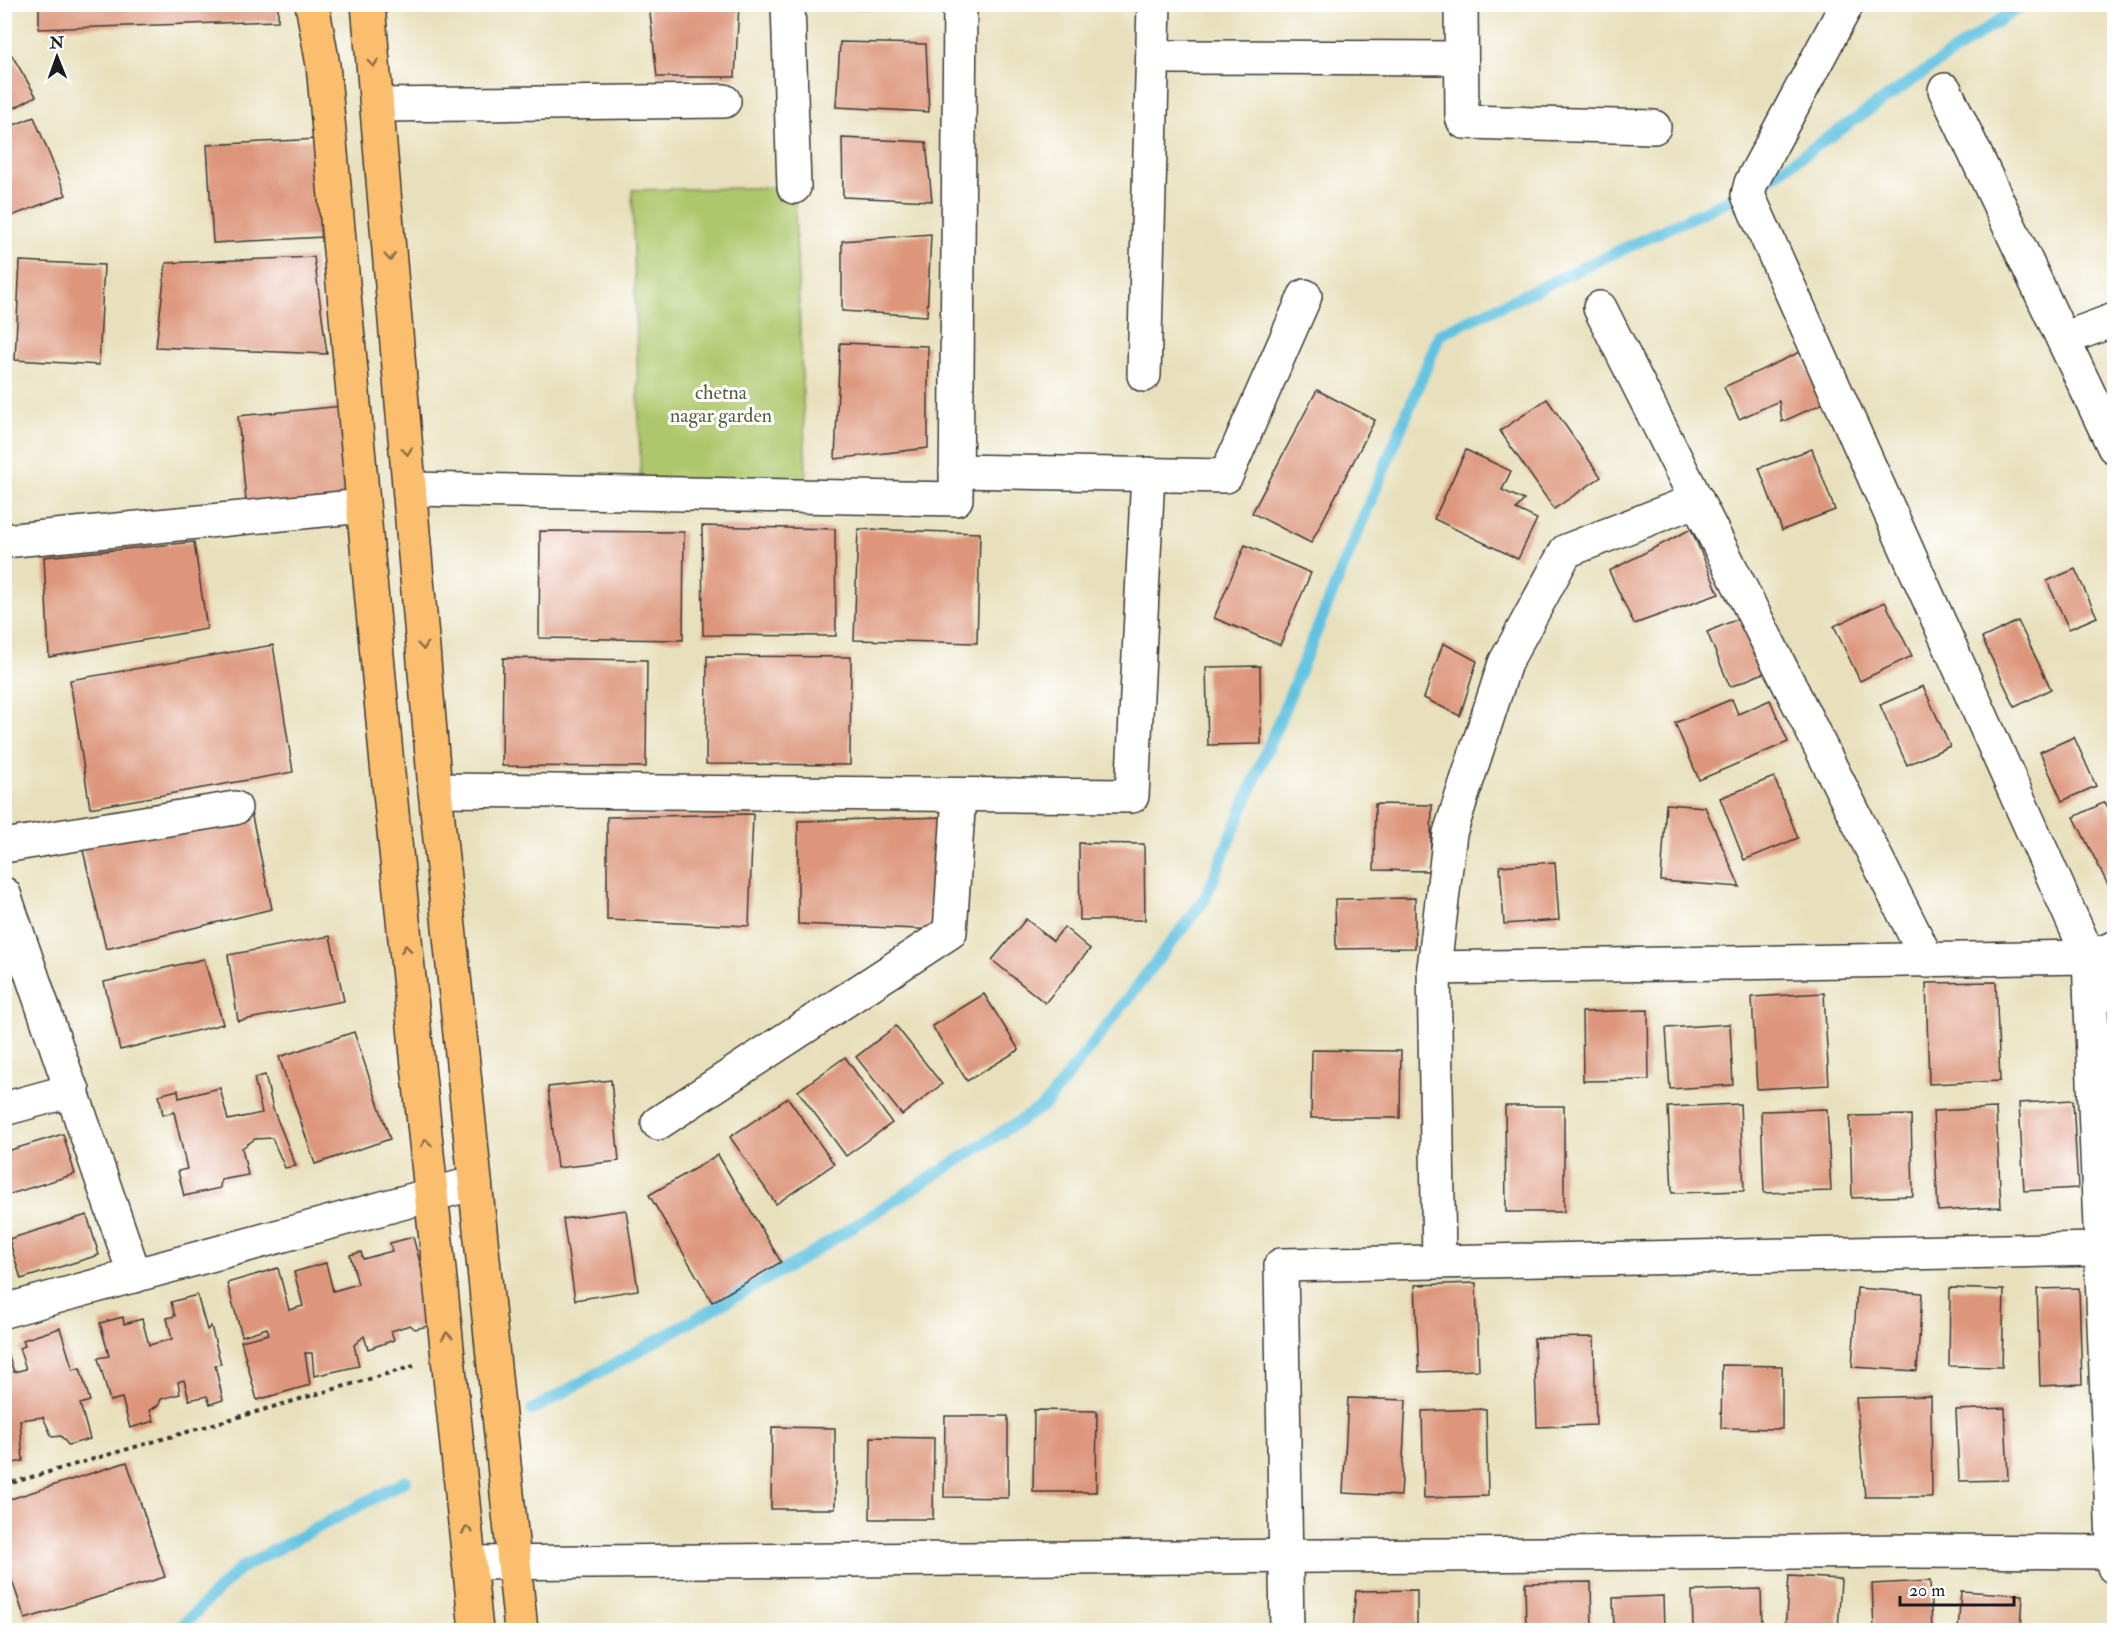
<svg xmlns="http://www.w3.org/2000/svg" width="2119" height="1635" font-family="'IM FELL Double Pica',serif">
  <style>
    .green { fill: #afc76c; stroke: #667244; stroke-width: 1.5 }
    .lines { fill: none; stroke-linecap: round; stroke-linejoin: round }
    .stream { stroke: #61c2e0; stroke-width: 12 }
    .building { fill: #dd967c }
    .minor-casing { stroke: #3b3934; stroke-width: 36 }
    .major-casing { stroke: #3b3934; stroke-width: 36 }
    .path { stroke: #3b3934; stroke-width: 4; stroke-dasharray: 4.5 4.5; stroke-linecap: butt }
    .minor { stroke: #fff; stroke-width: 33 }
    .major { stroke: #fabe6e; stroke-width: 33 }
    .oneway { stroke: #8b6d45 }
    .labels { text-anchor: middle; stroke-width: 6; stroke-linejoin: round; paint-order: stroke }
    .park-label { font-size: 20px; fill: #57603c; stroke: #fff }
  </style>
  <rect width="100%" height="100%" fill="#fff"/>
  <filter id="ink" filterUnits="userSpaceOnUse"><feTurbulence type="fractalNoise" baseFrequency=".0167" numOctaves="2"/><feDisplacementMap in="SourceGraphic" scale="12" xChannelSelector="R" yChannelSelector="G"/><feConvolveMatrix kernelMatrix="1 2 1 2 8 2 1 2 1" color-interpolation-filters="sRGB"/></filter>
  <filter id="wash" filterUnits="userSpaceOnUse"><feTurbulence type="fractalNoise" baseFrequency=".008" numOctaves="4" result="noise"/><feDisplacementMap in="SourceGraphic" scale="24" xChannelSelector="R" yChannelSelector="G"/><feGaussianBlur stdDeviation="1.35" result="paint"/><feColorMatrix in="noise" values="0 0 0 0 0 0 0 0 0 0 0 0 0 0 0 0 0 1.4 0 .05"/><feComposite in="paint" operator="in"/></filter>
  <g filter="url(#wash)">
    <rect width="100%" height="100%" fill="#e8e0bc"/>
    <polygon class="green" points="794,187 807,497 641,487 632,190"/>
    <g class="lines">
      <g class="stream">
        <polyline points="1761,184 2023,4"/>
        <polyline points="532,1410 799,1261 1045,1105 1205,899 1440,334 1746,192"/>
        <polyline points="178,1630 239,1569 406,1481"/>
      </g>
    </g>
    <g id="blocks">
      <g class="building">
        <polygon points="39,4 278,4 278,21 39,29"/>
        <polygon points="649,4 739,4 735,77 657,77"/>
        <polygon points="839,4 928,4 927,10 839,9"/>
        <polygon points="840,42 926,44 929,112 836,107"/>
        <polygon points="7,47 36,96 4,114 4,49"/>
        <polygon points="34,117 66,195 4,219 4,129"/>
        <polygon points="842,138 926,142 932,201 843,197"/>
        <polygon points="318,139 323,237 213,243 207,145"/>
        <polygon points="931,234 927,316 842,311 842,241"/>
        <polygon points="314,257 327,354 156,347 166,263"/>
        <polygon points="20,261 104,265 99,365 15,360"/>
        <polygon points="840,343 928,346 928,448 835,459"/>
        <polygon points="1800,352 1824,403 1782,422 1779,401 1739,419 1724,387"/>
        <polygon points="1317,390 1375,420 1311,543 1252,513"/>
        <polygon points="1547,399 1601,477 1554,509 1500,431"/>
        <polygon points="343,406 351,502 247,511 238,416"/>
        <polygon points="1812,449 1835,510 1782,530 1759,468"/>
        <polygon points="1466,450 1511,471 1502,490 1524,500 1516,509 1537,519 1518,559 1434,519"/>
        <polygon points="702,526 835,529 836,636 703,635"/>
        <polygon points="858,529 980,533 977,643 854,640"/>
        <polygon points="1691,529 1719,594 1634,624 1609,571"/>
        <polygon points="540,531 684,532 683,640 539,638"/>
        <polygon points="194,542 207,629 49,657 44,557"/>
        <polygon points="1245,545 1311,573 1280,645 1214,618"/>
        <polygon points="2075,569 2097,617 2069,629 2047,581"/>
        <polygon points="1885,602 1912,656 1860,681 1834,626"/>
        <polygon points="1742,617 1766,672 1730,687 1707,632"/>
        <polygon points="2018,621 2051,689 2015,707 1982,638"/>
        <polygon points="1443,643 1477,661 1460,716 1424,698"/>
        <polygon points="273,645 293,772 90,808 70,680"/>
        <polygon points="707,656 851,657 850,765 706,764"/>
        <polygon points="503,658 647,660 646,767 502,766"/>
        <polygon points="1260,666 1261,744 1208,745 1206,667"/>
        <polygon points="1923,686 1950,746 1907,765 1880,705"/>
        <polygon points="1732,699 1738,714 1770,700 1788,742 1699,780 1675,723"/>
        <polygon points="2074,737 2096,786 2062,801 2040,752"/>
        <polygon points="1774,777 1798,838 1744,860 1720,798"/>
        <polygon points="2105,802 2114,819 2114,897 2074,817"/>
        <polygon points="1375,804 1432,805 1430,871 1374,870"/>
        <polygon points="1666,804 1705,807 1740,887 1661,881"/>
        <polygon points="251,812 272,909 106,949 82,846"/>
        <polygon points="753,814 749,926 607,920 607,817"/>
        <polygon points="945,817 941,930 798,924 798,821"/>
        <polygon points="1079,843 1144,844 1145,920 1080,920"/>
        <polygon points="1555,862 1559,920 1504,924 1500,866"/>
        <polygon points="1415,898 1415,948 1336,949 1335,899"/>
        <polygon points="1026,919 1053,941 1064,927 1090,949 1045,1003 992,960"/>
        <polygon points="330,936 344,1001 238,1021 228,955"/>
        <polygon points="204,959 223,1024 120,1050 104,982"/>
        <polygon points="1996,982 2000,1081 1929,1084 1926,983"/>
        <polygon points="1824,993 1829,1085 1757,1089 1752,997"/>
        <polygon points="984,994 1019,1050 967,1081 932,1026"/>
        <polygon points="1648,1010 1649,1080 1583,1081 1582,1012"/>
        <polygon points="1730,1024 1733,1085 1670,1089 1666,1028"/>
        <polygon points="896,1026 942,1084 902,1115 856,1057"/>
        <polygon points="354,1032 390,1139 315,1164 279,1057"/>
        <polygon points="1312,1050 1401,1051 1400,1118 1311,1118"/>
        <polygon points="845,1057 892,1123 846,1156 798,1091"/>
        <polygon points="265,1075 273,1109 296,1166 285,1168 272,1138 255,1139 242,1148 248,1175 221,1180 220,1188 184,1196 178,1171 187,1169 174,1112 163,1115 159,1095 178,1090 179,1098 220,1088 228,1120 262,1113 254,1078"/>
        <polygon points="611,1080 619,1161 557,1168 548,1087"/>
        <polygon points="788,1098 834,1164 776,1204 730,1137"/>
        <polygon points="2073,1100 2078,1188 2024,1191 2019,1103"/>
        <polygon points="1740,1104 1744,1191 1672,1193 1668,1107"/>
        <polygon points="1505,1106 1564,1106 1564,1212 1506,1212"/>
        <polygon points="1996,1108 2001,1207 1938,1211 1933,1111"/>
        <polygon points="1827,1109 1831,1191 1764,1193 1761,1111"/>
        <polygon points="1911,1115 1913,1196 1852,1198 1850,1116"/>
        <polygon points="63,1134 75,1174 4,1196 4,1152"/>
        <polygon points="718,1155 781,1262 712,1302 649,1195"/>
        <polygon points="626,1210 638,1290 575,1300 563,1219"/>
        <polygon points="87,1215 99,1255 21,1279 9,1239"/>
        <polygon points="413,1237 437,1324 415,1329 410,1325 391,1331 394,1340 368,1349 364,1336 354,1345 359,1366 314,1376 312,1353 305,1353 310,1385 257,1400 241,1341 269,1334 267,1328 242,1336 227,1283 278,1268 289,1310 303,1306 294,1272 326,1263 333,1291 358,1284 350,1255 361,1252 363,1259 392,1251 390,1243"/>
        <polygon points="1476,1283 1479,1370 1419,1372 1415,1285"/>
        <polygon points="1857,1288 1922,1293 1917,1371 1852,1367"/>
        <polygon points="1950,1288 2004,1290 2002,1367 1949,1366"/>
        <polygon points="2079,1288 2082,1384 2040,1386 2037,1289"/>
        <polygon points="197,1295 207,1330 211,1326 221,1364 215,1365 223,1400 210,1404 207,1396 189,1400 184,1380 178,1382 180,1394 161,1399 159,1405 150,1410 154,1421 130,1428 122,1398 110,1401 98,1358 109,1356 100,1323 123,1317 124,1324 142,1319 149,1345 172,1339 167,1318 175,1316 171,1302"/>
        <polygon points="60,1328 73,1370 80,1368 90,1401 80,1404 90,1439 68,1445 61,1436 52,1437 43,1417 20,1420 23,1461 4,1465 4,1358 9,1357 14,1372 26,1369 19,1348 25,1346 23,1340"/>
        <polygon points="1594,1337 1596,1425 1537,1427 1534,1338"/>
        <polygon points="1722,1365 1782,1366 1782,1429 1721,1428"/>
        <polygon points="1931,1396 1932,1497 1865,1497 1856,1398"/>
        <polygon points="1348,1398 1406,1400 1401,1496 1343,1493"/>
        <polygon points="2005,1408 2008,1480 1959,1481 1956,1410"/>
        <polygon points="1486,1409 1488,1496 1424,1498 1422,1411"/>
        <polygon points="1034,1410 1097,1411 1096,1492 1033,1492"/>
        <polygon points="945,1416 1008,1416 1008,1498 944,1497"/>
        <polygon points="772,1427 835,1428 835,1509 771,1509"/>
        <polygon points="871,1437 934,1438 933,1519 870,1519"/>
        <polygon points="127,1462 165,1577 25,1619 4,1557 4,1501"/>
        <polygon points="1789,1576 1841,1579 1838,1630 1785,1630"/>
        <polygon points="1930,1581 1932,1630 1874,1630 1872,1584"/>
        <polygon points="1591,1582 1592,1630 1526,1630 1525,1583"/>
        <polygon points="1761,1589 1762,1630 1693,1630 1692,1591"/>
        <polygon points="1417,1590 1417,1630 1352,1630 1356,1591"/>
        <polygon points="1961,1591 2023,1595 2021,1630 1958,1630"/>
        <polygon points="1663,1596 1664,1630 1614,1630 1613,1598"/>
      </g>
    </g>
  </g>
  <g filter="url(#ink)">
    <use href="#blocks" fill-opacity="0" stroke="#3b3934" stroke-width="1.5"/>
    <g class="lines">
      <defs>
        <g id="minor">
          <polyline points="788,4 794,187"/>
          <polyline points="1461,4 1462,117 1464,122 1654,127"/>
          <polyline points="1847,4 1751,183 1748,195 2089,957 2114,996"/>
          <polyline points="1172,57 1461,58"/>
          <polyline points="1945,90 2114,447"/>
          <polyline points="377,105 724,101"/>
          <polyline points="1600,308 1928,961"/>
          <polyline points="2063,339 2114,320"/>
          <polyline points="1144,375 1154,4"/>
          <polyline points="956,471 1226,476 1305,296"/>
          <polyline points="410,489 956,499 960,4"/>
          <polyline points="4,541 363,506"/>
          <polyline points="435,790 1132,796 1148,474"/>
          <polyline points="4,846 235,808"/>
          <polyline points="4,894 135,1276"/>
          <polyline points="2089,959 2114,1567"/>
          <polyline points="1434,968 2089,957 2114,948"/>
          <polyline points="4,1109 73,1090"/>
          <polyline points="658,1123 950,932 959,795"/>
          <polyline points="1439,1261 1434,968 1450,833 1505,663 1566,551 1697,500"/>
          <polyline points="4,1311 475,1183"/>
          <polyline points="470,1563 1911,1551 2114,1552"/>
          <polyline points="1287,1630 1281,1265 2100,1249"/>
        </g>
        <g id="major">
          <polyline points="312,4 323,65 386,754 476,1630"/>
          <polyline points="368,4 435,790 521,1630"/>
        </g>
      </defs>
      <use href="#minor" class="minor-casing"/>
      <use href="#major" class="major-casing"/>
      <polyline class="path" points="4,1485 414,1366"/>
      <use href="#minor" class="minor"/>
      <use href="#major" class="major"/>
    </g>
    <defs><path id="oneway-chevron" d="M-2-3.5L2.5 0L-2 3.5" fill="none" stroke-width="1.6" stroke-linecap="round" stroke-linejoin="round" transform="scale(1.5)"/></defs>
    <g class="oneway">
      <use href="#oneway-chevron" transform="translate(373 63) rotate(85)"/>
      <use href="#oneway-chevron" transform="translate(390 257) rotate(85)"/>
      <use href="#oneway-chevron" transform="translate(407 451) rotate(85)"/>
      <use href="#oneway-chevron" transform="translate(423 646) rotate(85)"/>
      <use href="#oneway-chevron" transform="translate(406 949) rotate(-96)"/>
      <use href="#oneway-chevron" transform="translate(426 1143) rotate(-96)"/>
      <use href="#oneway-chevron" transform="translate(447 1336) rotate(-96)"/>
      <use href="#oneway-chevron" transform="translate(467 1530) rotate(-96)"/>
    </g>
  </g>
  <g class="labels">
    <g class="park-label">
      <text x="721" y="399">chetna<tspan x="721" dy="23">nagar garden</tspan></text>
    </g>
  </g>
  <rect width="2119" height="1635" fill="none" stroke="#fff" stroke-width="24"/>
  <g transform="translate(57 57) rotate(359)" stroke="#ffffff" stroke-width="4.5" paint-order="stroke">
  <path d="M0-4.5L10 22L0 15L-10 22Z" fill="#1c1c1c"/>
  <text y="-9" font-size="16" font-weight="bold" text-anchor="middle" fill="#1c1c1c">N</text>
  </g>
  <path d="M1900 1596v9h114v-9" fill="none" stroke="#1c1c1c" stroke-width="3"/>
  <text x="1909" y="1596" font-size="18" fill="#1c1c1c" stroke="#ffffff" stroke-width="4.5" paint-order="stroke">20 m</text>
</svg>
